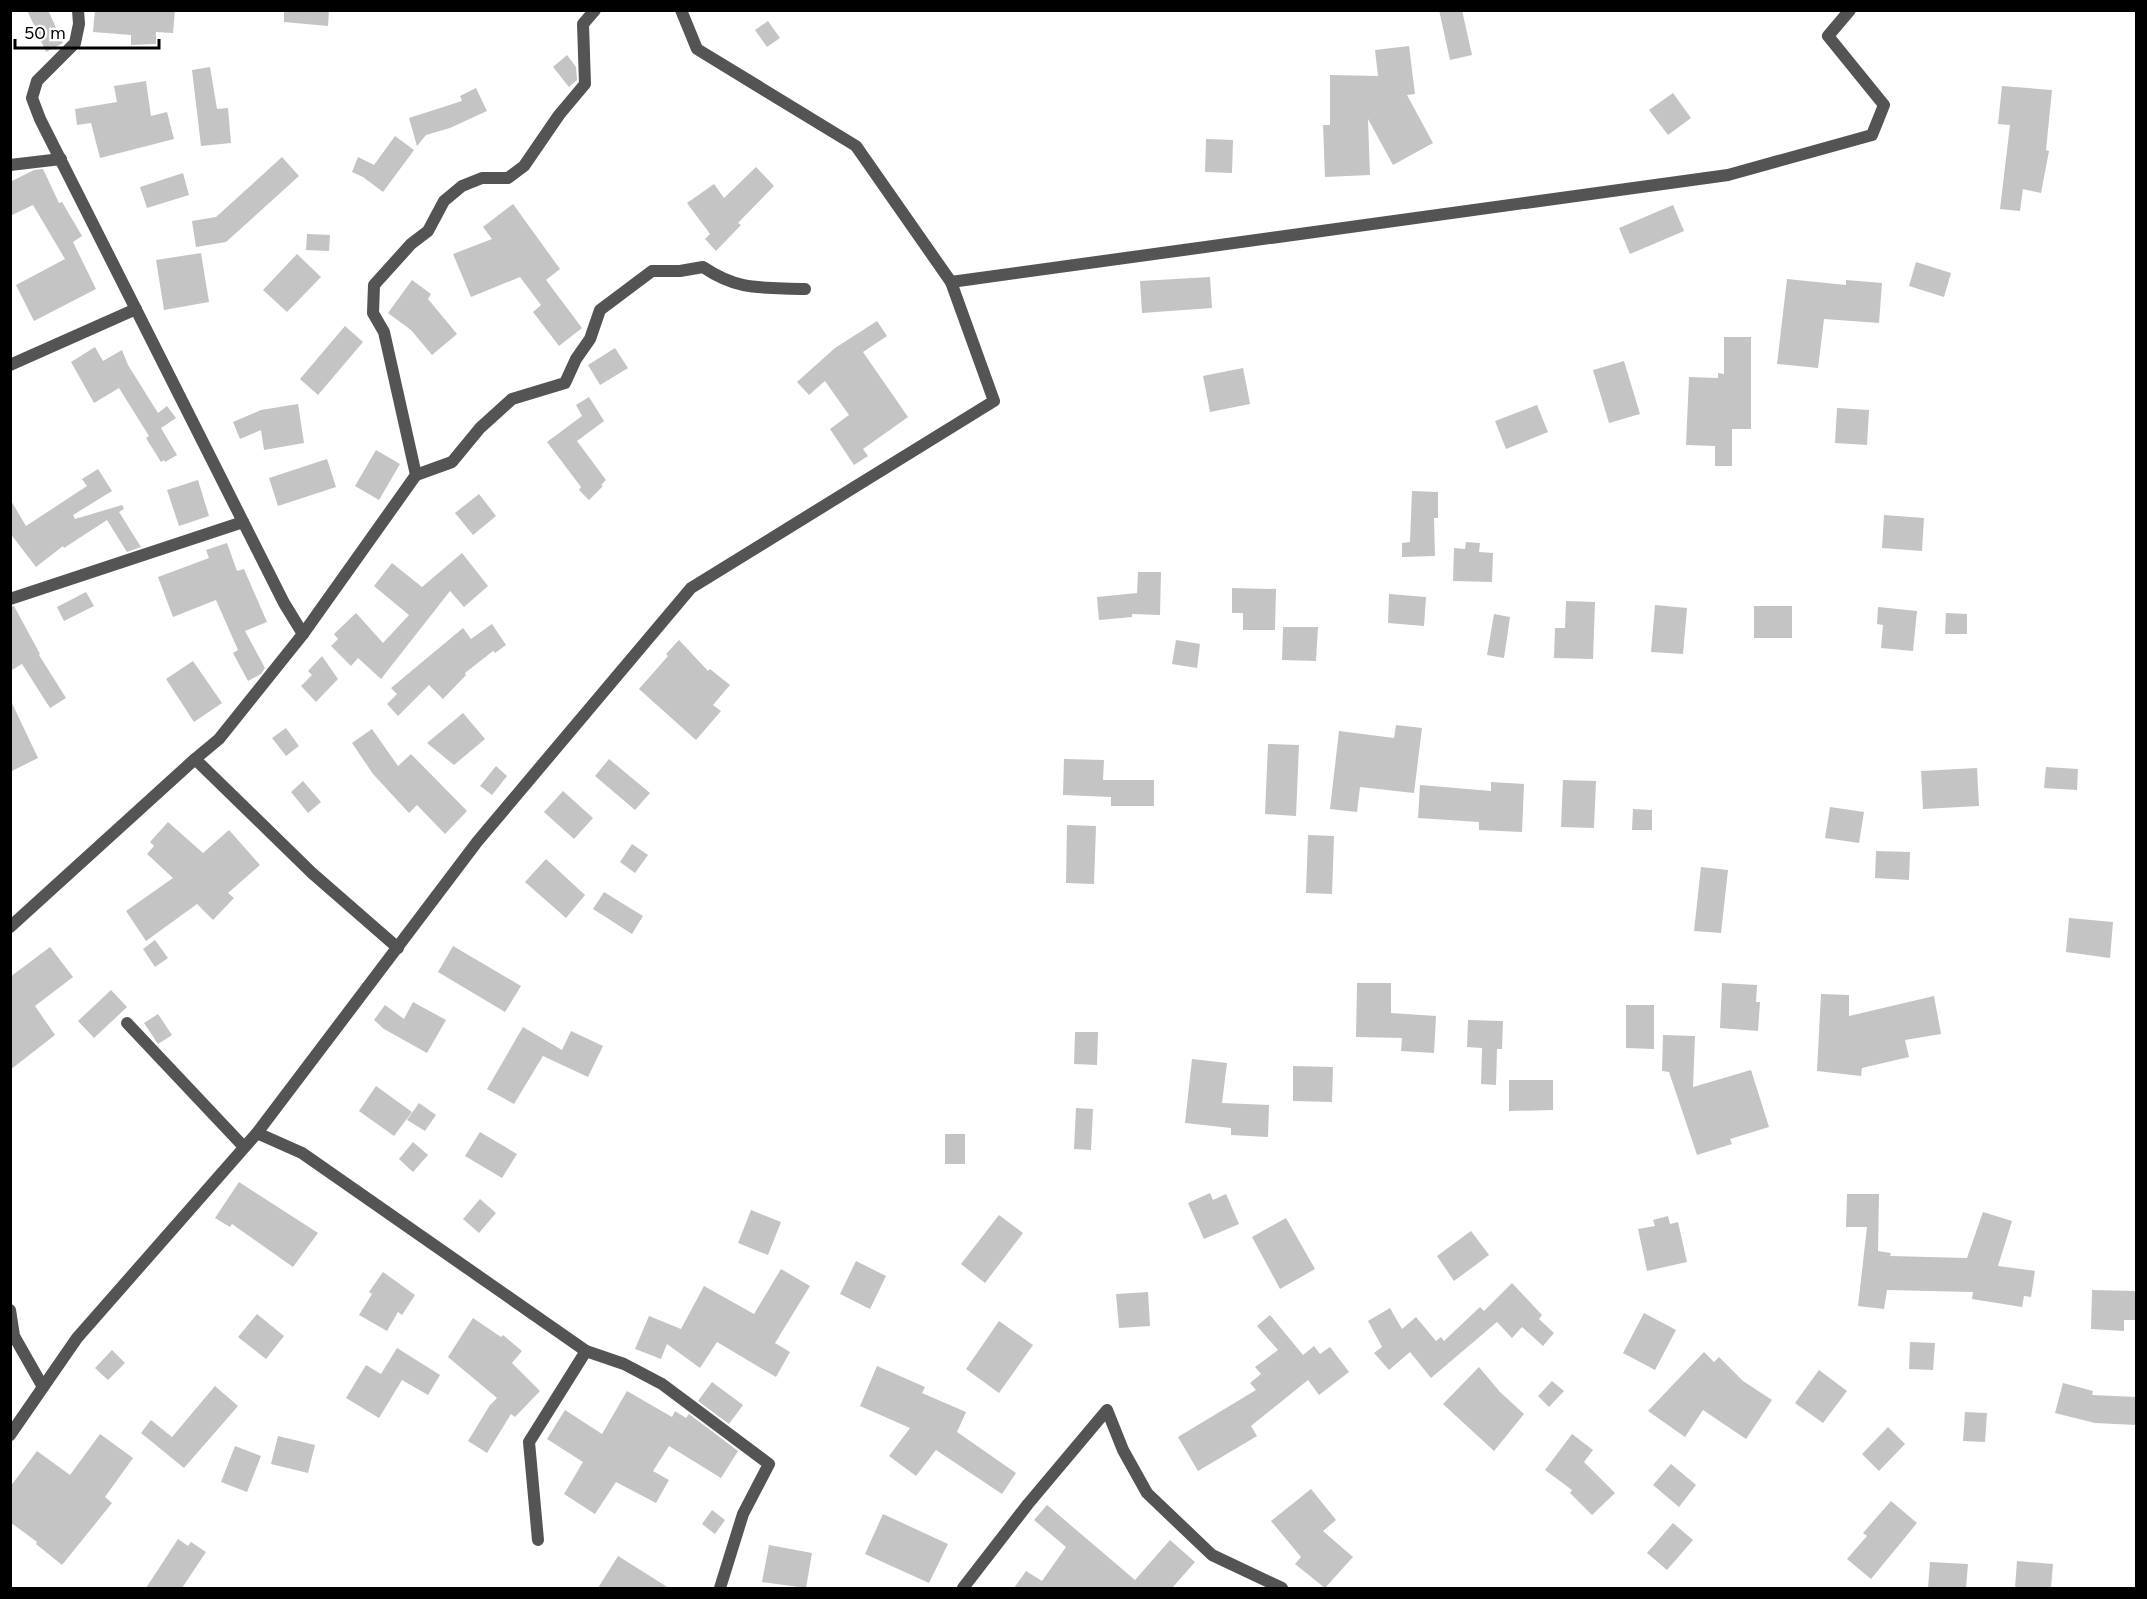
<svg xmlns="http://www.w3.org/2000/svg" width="2147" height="1599" font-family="Figtree,sans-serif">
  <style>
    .building { fill: #c4c4c4 }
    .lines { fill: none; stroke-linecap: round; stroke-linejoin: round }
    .street { stroke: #545454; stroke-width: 12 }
  </style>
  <rect width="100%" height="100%" fill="#fff"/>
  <g class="building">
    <polygon points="27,10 48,10 63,43 46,52"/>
    <polygon points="95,10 175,10 173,33 156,32 156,44 131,45 131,35 93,32"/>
    <polygon points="284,10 329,10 328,26 284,22"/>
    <polygon points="1439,10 1462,10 1472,55 1450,60"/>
    <polygon points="768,21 780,38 767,47 755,30"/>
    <polygon points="1409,46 1415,94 1407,95 1433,143 1393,165 1368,119 1370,175 1325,177 1323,125 1330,125 1330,75 1378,76 1375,50"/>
    <polygon points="567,55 576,67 577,80 569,87 553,67"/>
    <polygon points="210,67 217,109 228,108 231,143 201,146 192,70"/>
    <polygon points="146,81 151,116 167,112 174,139 100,158 91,123 77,125 75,109 117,102 114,86"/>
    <polygon points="2002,86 2052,90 2046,150 2049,151 2041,193 2023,189 2020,211 2000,209 2010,125 1998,124"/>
    <polygon points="476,88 487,111 450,128 426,135 417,146 409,118 462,101 460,96"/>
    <polygon points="1673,93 1691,118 1668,135 1649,110"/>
    <polygon points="395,136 414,150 383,192 363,177 352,172 358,157 374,165"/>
    <polygon points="1206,139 1233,140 1232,173 1205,172"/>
    <polygon points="282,157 299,176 226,242 196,247 192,221 216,217"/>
    <polygon points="756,167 774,186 738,223 741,225 716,251 705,239 710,234 687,203 714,184 724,198"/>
    <polygon points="43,169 59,203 62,202 82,236 73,242 96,289 34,321 16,285 65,259 33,205 10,216 10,182 34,170"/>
    <polygon points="183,173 189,195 147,208 140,187"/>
    <polygon points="513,204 560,269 546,280 582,328 559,346 533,312 541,305 520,277 471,297 453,254 492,239 483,227"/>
    <polygon points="1673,205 1684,231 1630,254 1619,228"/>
    <polygon points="307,234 330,235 329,251 306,250"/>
    <polygon points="201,253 209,302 164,310 156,260"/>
    <polygon points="297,254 321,277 287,312 263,290"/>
    <polygon points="1916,262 1951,273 1944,297 1909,286"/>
    <polygon points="1210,277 1212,308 1142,313 1140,281"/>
    <polygon points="1787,279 1846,285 1846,280 1882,283 1879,323 1824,319 1818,368 1777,364"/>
    <polygon points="412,280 431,294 428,299 457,334 432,355 411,330 388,313"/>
    <polygon points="877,321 887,336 863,352 908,417 863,449 868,456 854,465 830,429 849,415 825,381 809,395 797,382 835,348"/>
    <polygon points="345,326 363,342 318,395 300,379"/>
    <polygon points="1724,337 1751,337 1751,429 1732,429 1732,466 1715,466 1715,446 1686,445 1689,377 1718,378 1718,373 1724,374"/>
    <polygon points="95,347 103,361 122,350 128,365 158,413 167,406 176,418 161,428 177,455 165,462 164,460 161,462 146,438 149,436 119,388 94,403 71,362"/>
    <polygon points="615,348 628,368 600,385 588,365"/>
    <polygon points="1624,361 1640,414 1609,423 1593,370"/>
    <polygon points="1243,368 1250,404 1210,412 1203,376"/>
    <polygon points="589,397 604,421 577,441 606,480 601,485 603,486 589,500 579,490 581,487 547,442 582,416 576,405"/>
    <polygon points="298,404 304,443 264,450 261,430 240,439 233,422 261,410"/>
    <polygon points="1537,405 1548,432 1506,449 1495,421"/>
    <polygon points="1837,408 1869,410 1867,445 1835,443"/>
    <polygon points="376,450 400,464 379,500 355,486"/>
    <polygon points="327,459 336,487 278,506 269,478"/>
    <polygon points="98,469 112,491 73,515 75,519 122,505 124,509 119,512 141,547 127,552 107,520 64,548 63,546 36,567 10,533 10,499 26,526 87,486 82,479"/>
    <polygon points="198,480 209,516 179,526 167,490"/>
    <polygon points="1412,491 1438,492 1438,518 1434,518 1435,556 1402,557 1402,543 1410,542"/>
    <polygon points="479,494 496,516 473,535 455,513"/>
    <polygon points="1884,515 1924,518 1922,551 1882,548"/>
    <polygon points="1466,542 1480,543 1479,552 1493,553 1492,582 1453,581 1454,548 1465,549"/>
    <polygon points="227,543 237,571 244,569 267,622 245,631 265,668 261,674 248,681 233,653 238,650 216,600 173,617 158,577 209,558 206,550"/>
    <polygon points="462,553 488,586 464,607 450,591 381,679 358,658 351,666 331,646 338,639 334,634 356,613 383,643 409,615 374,586 392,563 422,587"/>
    <polygon points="1138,572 1161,572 1160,615 1132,614 1132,617 1099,620 1097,597 1137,593"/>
    <polygon points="1232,588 1276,589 1275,630 1243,630 1243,613 1232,613"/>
    <polygon points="86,592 94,606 64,621 57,607"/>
    <polygon points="1389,594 1426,597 1424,626 1388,623"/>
    <polygon points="1566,601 1595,602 1593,659 1554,658 1555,628 1565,628"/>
    <polygon points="1655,605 1687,608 1683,654 1651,652"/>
    <polygon points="14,606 40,654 39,655 66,698 50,708 22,664 10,671 10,607"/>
    <rect x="1754" y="606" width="38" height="32"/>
    <polygon points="1878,607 1917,611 1913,651 1881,648 1883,625 1877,624"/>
    <polygon points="1946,613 1967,614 1967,634 1945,634"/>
    <polygon points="1494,614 1510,617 1504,658 1487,655"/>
    <polygon points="492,624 506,645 495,653 493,651 465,673 466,675 443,699 429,685 398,716 387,704 397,694 391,688 463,628 471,639"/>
    <polygon points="1283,627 1318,627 1316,661 1282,660"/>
    <polygon points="679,640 708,671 710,669 730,685 713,705 721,711 696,740 639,689 668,656 666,654"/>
    <polygon points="1176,640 1200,644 1197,668 1172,664"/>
    <polygon points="322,656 338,679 316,702 301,686 312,675 308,671"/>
    <polygon points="193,661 222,703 194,722 166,679"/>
    <polygon points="10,699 38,758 10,772"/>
    <polygon points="463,713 485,739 454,765 427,743"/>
    <polygon points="1396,725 1422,728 1414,793 1360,787 1357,812 1330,809 1339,731 1394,738"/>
    <polygon points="286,728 299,746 286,756 272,738"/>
    <polygon points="372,729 398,766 411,754 467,811 445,834 417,805 409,813 373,774 352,743"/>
    <polygon points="1268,744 1299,745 1296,816 1265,814"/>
    <polygon points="609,759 650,793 635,810 595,776"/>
    <polygon points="1064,759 1104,760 1103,780 1154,780 1154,806 1111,806 1111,797 1063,795"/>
    <polygon points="496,766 507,776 492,795 480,786"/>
    <polygon points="2046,767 2078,769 2077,790 2044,788"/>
    <polygon points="1977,768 1979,806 1923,809 1921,771"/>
    <polygon points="1563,780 1596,781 1594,828 1561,827"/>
    <polygon points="303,781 321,802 308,813 291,792"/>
    <polygon points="1491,782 1524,784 1522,832 1479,830 1479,822 1418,818 1420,785 1491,791"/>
    <polygon points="563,791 593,818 574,839 544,812"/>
    <polygon points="1830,807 1864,812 1859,843 1825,838"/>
    <polygon points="1633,809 1652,810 1652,830 1632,830"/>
    <polygon points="168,822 203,853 229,830 260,865 228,893 234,898 213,920 197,904 146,941 126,911 173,878 147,854 154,846 150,842"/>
    <polygon points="1067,825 1096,826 1094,884 1066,883"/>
    <polygon points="1308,835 1334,836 1332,894 1306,893"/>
    <polygon points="632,844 648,855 635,873 620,862"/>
    <polygon points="1876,851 1910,852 1909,880 1875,878"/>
    <polygon points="546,859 585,895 566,918 525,882"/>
    <polygon points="1701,867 1728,870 1721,933 1694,931"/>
    <polygon points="604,892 643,916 632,934 593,909"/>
    <polygon points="2069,918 2113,922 2110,958 2066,952"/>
    <polygon points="155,940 168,958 155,967 143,949"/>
    <polygon points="453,946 521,986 505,1012 438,972"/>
    <polygon points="50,947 73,977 35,1006 55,1035 10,1070 10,977"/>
    <polygon points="1357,983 1391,983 1391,1013 1436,1016 1434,1053 1401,1051 1402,1038 1356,1037"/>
    <polygon points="1722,983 1757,985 1756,1002 1760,1002 1758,1031 1720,1028"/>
    <polygon points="111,990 127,1007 94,1038 78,1021"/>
    <polygon points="1821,994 1849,995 1849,1016 1934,996 1941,1034 1905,1040 1909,1057 1862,1068 1861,1076 1817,1071"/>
    <polygon points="413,1002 446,1020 427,1053 384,1029 374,1020 385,1005 404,1019"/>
    <polygon points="1626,1005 1654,1005 1654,1049 1626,1048"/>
    <polygon points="158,1014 172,1035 158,1044 144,1023"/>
    <polygon points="1468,1020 1503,1021 1502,1049 1497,1049 1496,1085 1481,1084 1482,1048 1467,1047"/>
    <polygon points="523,1027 562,1050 571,1031 603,1046 588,1077 543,1056 514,1104 487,1089"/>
    <polygon points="1075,1032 1098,1032 1097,1065 1074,1064"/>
    <polygon points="1663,1035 1695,1036 1693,1087 1751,1070 1769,1127 1730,1139 1732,1144 1697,1155 1669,1072 1662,1071"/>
    <polygon points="1192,1059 1227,1063 1222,1103 1269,1105 1268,1137 1231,1135 1231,1128 1185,1123"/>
    <polygon points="1293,1066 1333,1067 1332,1102 1293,1101"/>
    <polygon points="1509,1080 1553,1080 1553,1110 1509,1111"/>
    <polygon points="376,1086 412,1112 394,1136 359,1111"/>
    <polygon points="419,1103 436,1115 425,1131 407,1120"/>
    <polygon points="1076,1108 1093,1109 1091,1150 1074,1149"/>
    <polygon points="480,1132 517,1154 502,1178 465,1156"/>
    <rect x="945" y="1134" width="20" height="30"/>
    <polygon points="413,1142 428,1155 413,1172 399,1159"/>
    <polygon points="239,1182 318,1233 293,1267 232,1224 230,1227 215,1218"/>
    <polygon points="1210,1193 1213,1200 1226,1194 1239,1224 1204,1239 1188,1203"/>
    <polygon points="1847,1194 1879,1194 1878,1251 1891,1253 1890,1256 1967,1258 1983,1212 2012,1221 1998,1266 2035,1271 2031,1297 2024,1296 2022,1307 1972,1299 1973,1292 1887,1290 1884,1309 1858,1306 1867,1227 1846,1227"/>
    <polygon points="480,1199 496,1213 479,1233 463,1219"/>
    <polygon points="751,1210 781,1222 768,1255 738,1243"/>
    <polygon points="999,1215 1023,1233 985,1283 961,1264"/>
    <polygon points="1668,1216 1670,1224 1678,1222 1687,1262 1647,1271 1638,1229 1655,1226 1653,1220"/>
    <polygon points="1286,1218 1315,1269 1280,1289 1252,1237"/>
    <polygon points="1471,1231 1489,1255 1454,1281 1437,1256"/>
    <polygon points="856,1261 886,1276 870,1309 840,1294"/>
    <polygon points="781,1269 810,1286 775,1343 790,1352 776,1377 717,1342 700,1368 667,1344 661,1359 635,1349 649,1316 681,1329 704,1286 754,1314"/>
    <polygon points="383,1272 415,1295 402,1315 398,1312 387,1331 359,1315 372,1294 369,1292"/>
    <polygon points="1512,1283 1542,1315 1539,1319 1554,1333 1543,1346 1522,1327 1512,1338 1497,1322 1431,1378 1410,1352 1389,1370 1374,1353 1382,1347 1368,1321 1390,1308 1402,1329 1416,1317 1436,1341 1441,1337 1444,1341 1480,1307 1484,1311"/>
    <polygon points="2092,1290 2136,1291 2136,1320 2124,1320 2124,1331 2091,1329"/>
    <polygon points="1148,1292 1150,1326 1119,1328 1116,1294"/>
    <polygon points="1644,1313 1676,1330 1655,1370 1623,1353"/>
    <polygon points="257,1314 284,1336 266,1359 238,1337"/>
    <polygon points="1270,1315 1303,1355 1314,1346 1320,1354 1330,1347 1349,1372 1319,1395 1308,1380 1251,1426 1257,1436 1198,1471 1178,1437 1256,1390 1250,1383 1261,1374 1255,1367 1278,1350 1257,1326"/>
    <polygon points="473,1318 501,1337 503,1335 522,1351 512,1363 540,1391 515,1417 511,1414 487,1453 468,1441 490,1405 497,1398 448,1357"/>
    <polygon points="999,1321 1033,1345 999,1393 966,1369"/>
    <polygon points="1910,1342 1935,1343 1933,1370 1909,1369"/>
    <polygon points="397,1348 440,1375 428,1395 402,1380 379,1418 346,1398 366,1365 381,1374"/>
    <polygon points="112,1350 125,1363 108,1380 95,1368"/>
    <polygon points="1704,1352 1714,1362 1719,1357 1743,1381 1772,1400 1746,1439 1703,1410 1685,1437 1648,1411"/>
    <polygon points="877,1366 925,1387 922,1393 966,1412 957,1432 1016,1473 1002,1494 936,1450 916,1476 889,1456 910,1428 860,1406"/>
    <polygon points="1479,1367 1500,1392 1524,1414 1494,1451 1443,1404"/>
    <polygon points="1819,1370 1847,1391 1823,1423 1795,1403"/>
    <polygon points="1552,1381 1564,1391 1549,1407 1538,1396"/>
    <polygon points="712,1382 743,1405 729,1424 698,1401"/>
    <polygon points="2063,1383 2093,1391 2092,1395 2136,1397 2136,1425 2095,1423 2055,1413"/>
    <polygon points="215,1386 238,1406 184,1468 141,1433 151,1420 172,1437"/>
    <polygon points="627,1391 672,1417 675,1411 686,1418 689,1414 738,1451 721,1478 669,1446 653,1471 669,1480 656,1503 616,1482 595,1514 564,1494 583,1462 547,1439 565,1410 602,1434"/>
    <polygon points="1965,1412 1987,1413 1985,1442 1963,1441"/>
    <polygon points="1888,1427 1905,1444 1879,1471 1862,1454"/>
    <polygon points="100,1434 133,1458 105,1497 112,1503 62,1565 36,1544 37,1542 10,1522 10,1487 37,1451 70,1475"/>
    <polygon points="1572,1434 1593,1450 1584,1462 1615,1493 1592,1515 1570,1493 1572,1490 1545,1470"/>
    <polygon points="278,1436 315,1445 308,1473 271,1464"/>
    <polygon points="235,1446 261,1456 247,1492 221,1482"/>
    <polygon points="1671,1464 1696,1485 1679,1507 1653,1485"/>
    <polygon points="1311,1489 1336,1520 1323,1531 1353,1557 1325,1588 1295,1564 1301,1557 1271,1521"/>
    <polygon points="1891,1501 1917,1523 1871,1579 1847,1559 1867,1536 1863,1533"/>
    <polygon points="1047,1505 1135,1580 1170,1540 1195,1562 1172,1588 1014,1588 1026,1571 1042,1581 1066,1547 1034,1520"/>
    <polygon points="712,1510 725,1520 715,1534 702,1524"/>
    <polygon points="883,1514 948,1544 929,1583 865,1554"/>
    <polygon points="1673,1523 1693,1540 1667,1570 1647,1553"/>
    <polygon points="178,1539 188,1546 191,1542 206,1552 182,1588 146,1588"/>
    <polygon points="769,1545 812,1553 806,1588 762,1582"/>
    <polygon points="618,1556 669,1588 598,1588"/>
    <polygon points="2017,1561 2053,1564 2051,1588 2015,1588"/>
    <polygon points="1930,1562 1968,1564 1966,1588 1928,1588"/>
  </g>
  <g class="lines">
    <g class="street">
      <polyline points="78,10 79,24 75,43 37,81 32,98 40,119 284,603 303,634 219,739 195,759 312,873 398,948"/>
      <polyline points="681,10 697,49 856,146 951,282 1728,175 1872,135 1884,105 1828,36 1850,10"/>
      <polyline points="10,165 61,159"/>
      <polyline points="10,365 136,309"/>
      <polyline points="416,475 384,332 373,313 374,285 411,244 428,231 444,201 462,186 482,178 508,178 524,166 559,115 585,84 583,24 595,10"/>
      <polyline points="10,599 243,522"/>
      <path d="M303 634 416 475 452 462 480 428 512 399 565 383 576 359 590 339 600 310 652 271H680L703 267C740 292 763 287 805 289"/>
      <polyline points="10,927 195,759"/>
      <polyline points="127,1023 244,1147"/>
      <polyline points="257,1133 302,1153 586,1351 624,1364 662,1384 769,1464 743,1514 720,1588"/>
      <polyline points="10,1310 14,1336 43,1387"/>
      <polyline points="10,1435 77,1338 257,1133 477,842 691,588 994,401 951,282"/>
      <polyline points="538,1540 529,1442 586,1351"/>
      <polyline points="963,1588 1028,1504 1107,1410 1123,1450 1147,1493 1212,1555 1282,1588"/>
    </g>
  </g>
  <rect width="2147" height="1599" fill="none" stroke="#000000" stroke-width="24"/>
  <path d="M15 39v9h144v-9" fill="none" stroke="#000000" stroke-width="3"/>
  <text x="24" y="39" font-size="18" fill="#000000" stroke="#ffffff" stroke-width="4.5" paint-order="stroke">50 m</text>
</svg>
